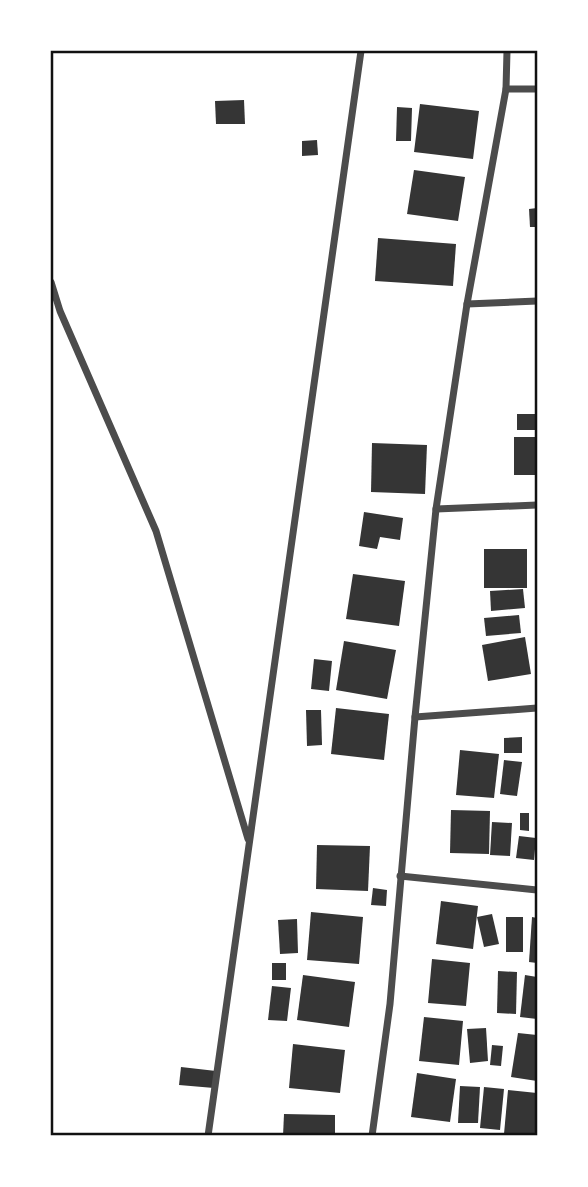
<svg xmlns="http://www.w3.org/2000/svg" width="588" height="1187" font-family="Karla,sans-serif">
  <style>
    .building { fill: #353535 }
    .lines { fill: none; stroke-linecap: round; stroke-linejoin: round }
    .minor { stroke: #4c4c4c; stroke-width: 7 }
    .neatline { fill: none; stroke: #111; stroke-width: 2.5 }
  </style>
  <rect width="100%" height="100%" fill="#fff"/>
  <g class="building">
    <polygon points="244,100 245,124 216,124 215,101"/>
    <polygon points="420,104 479,111 473,159 414,152"/>
    <polygon points="397,107 412,108 411,141 396,141"/>
    <polygon points="317,140 318,155 302,156 302,141"/>
    <polygon points="414,170 465,177 458,221 407,214"/>
    <polygon points="537,208 537,227 530,227 529,209"/>
    <polygon points="378,238 456,244 453,286 375,281"/>
    <rect x="517" y="414" width="20" height="16"/>
    <rect x="514" y="437" width="23" height="38"/>
    <polygon points="372,443 427,445 425,494 371,492"/>
    <polygon points="364,512 403,518 400,540 380,537 377,549 359,546"/>
    <rect x="484" y="549" width="43" height="39"/>
    <polygon points="353,574 405,581 399,626 346,619"/>
    <polygon points="523,589 525,608 491,611 490,591"/>
    <polygon points="519,615 521,633 486,636 484,618"/>
    <polygon points="525,637 531,674 488,681 482,645"/>
    <polygon points="344,641 396,650 387,699 336,690"/>
    <polygon points="314,659 332,661 329,691 311,689"/>
    <polygon points="336,708 389,714 384,760 331,754"/>
    <polygon points="306,710 321,710 322,745 307,746"/>
    <polygon points="522,737 522,753 504,753 504,738"/>
    <polygon points="460,750 499,754 494,798 456,795"/>
    <polygon points="504,760 522,762 517,796 500,794"/>
    <polygon points="451,810 490,811 489,854 450,853"/>
    <polygon points="520,813 529,813 529,831 520,830"/>
    <polygon points="492,822 512,823 510,856 490,855"/>
    <polygon points="519,836 536,838 534,860 516,858"/>
    <polygon points="317,845 370,846 368,891 316,889"/>
    <polygon points="373,888 387,890 386,906 371,905"/>
    <polygon points="441,901 478,906 473,949 436,944"/>
    <polygon points="311,912 363,917 359,964 307,960"/>
    <polygon points="492,914 499,944 484,947 477,917"/>
    <rect x="506" y="917" width="17" height="35"/>
    <polygon points="532,917 537,918 537,963 529,962"/>
    <polygon points="297,919 298,953 280,954 278,920"/>
    <polygon points="432,959 470,963 466,1006 428,1003"/>
    <rect x="272" y="963" width="14" height="17"/>
    <polygon points="498,971 517,972 516,1014 497,1013"/>
    <polygon points="303,975 355,982 349,1027 297,1020"/>
    <polygon points="525,975 537,977 537,1019 520,1017"/>
    <polygon points="272,986 291,988 287,1021 268,1020"/>
    <polygon points="424,1017 463,1021 459,1065 419,1061"/>
    <polygon points="486,1028 488,1061 470,1063 467,1029"/>
    <polygon points="518,1033 537,1035 537,1081 511,1077"/>
    <polygon points="293,1044 345,1050 340,1093 289,1088"/>
    <polygon points="492,1045 503,1046 501,1066 490,1065"/>
    <polygon points="181,1067 216,1071 214,1088 179,1085"/>
    <polygon points="417,1073 456,1079 450,1122 411,1117"/>
    <polygon points="460,1086 480,1087 478,1123 458,1123"/>
    <polygon points="484,1087 504,1089 500,1130 480,1128"/>
    <polygon points="508,1090 537,1093 537,1136 504,1134"/>
    <polygon points="284,1114 335,1115 335,1136 283,1136"/>
  </g>
  <g class="lines">
    <g class="minor">
      <polyline points="506,89 537,89"/>
      <polyline points="51,282 60,311 156,531 248,839"/>
      <polyline points="467,304 537,301"/>
      <polyline points="436,509 537,505"/>
      <polyline points="415,717 537,708"/>
      <polyline points="400,876 537,890"/>
      <polyline points="208,1136 361,51"/>
      <polyline points="372,1136 390,1004 415,717 436,509 467,304 506,89 507,51"/>
    </g>
  </g>
  <rect width="588" height="1187" fill="none" stroke="#ffffff" stroke-width="105"/>
  <rect x="52" y="52" width="484" height="1082" class="neatline"/>
</svg>
